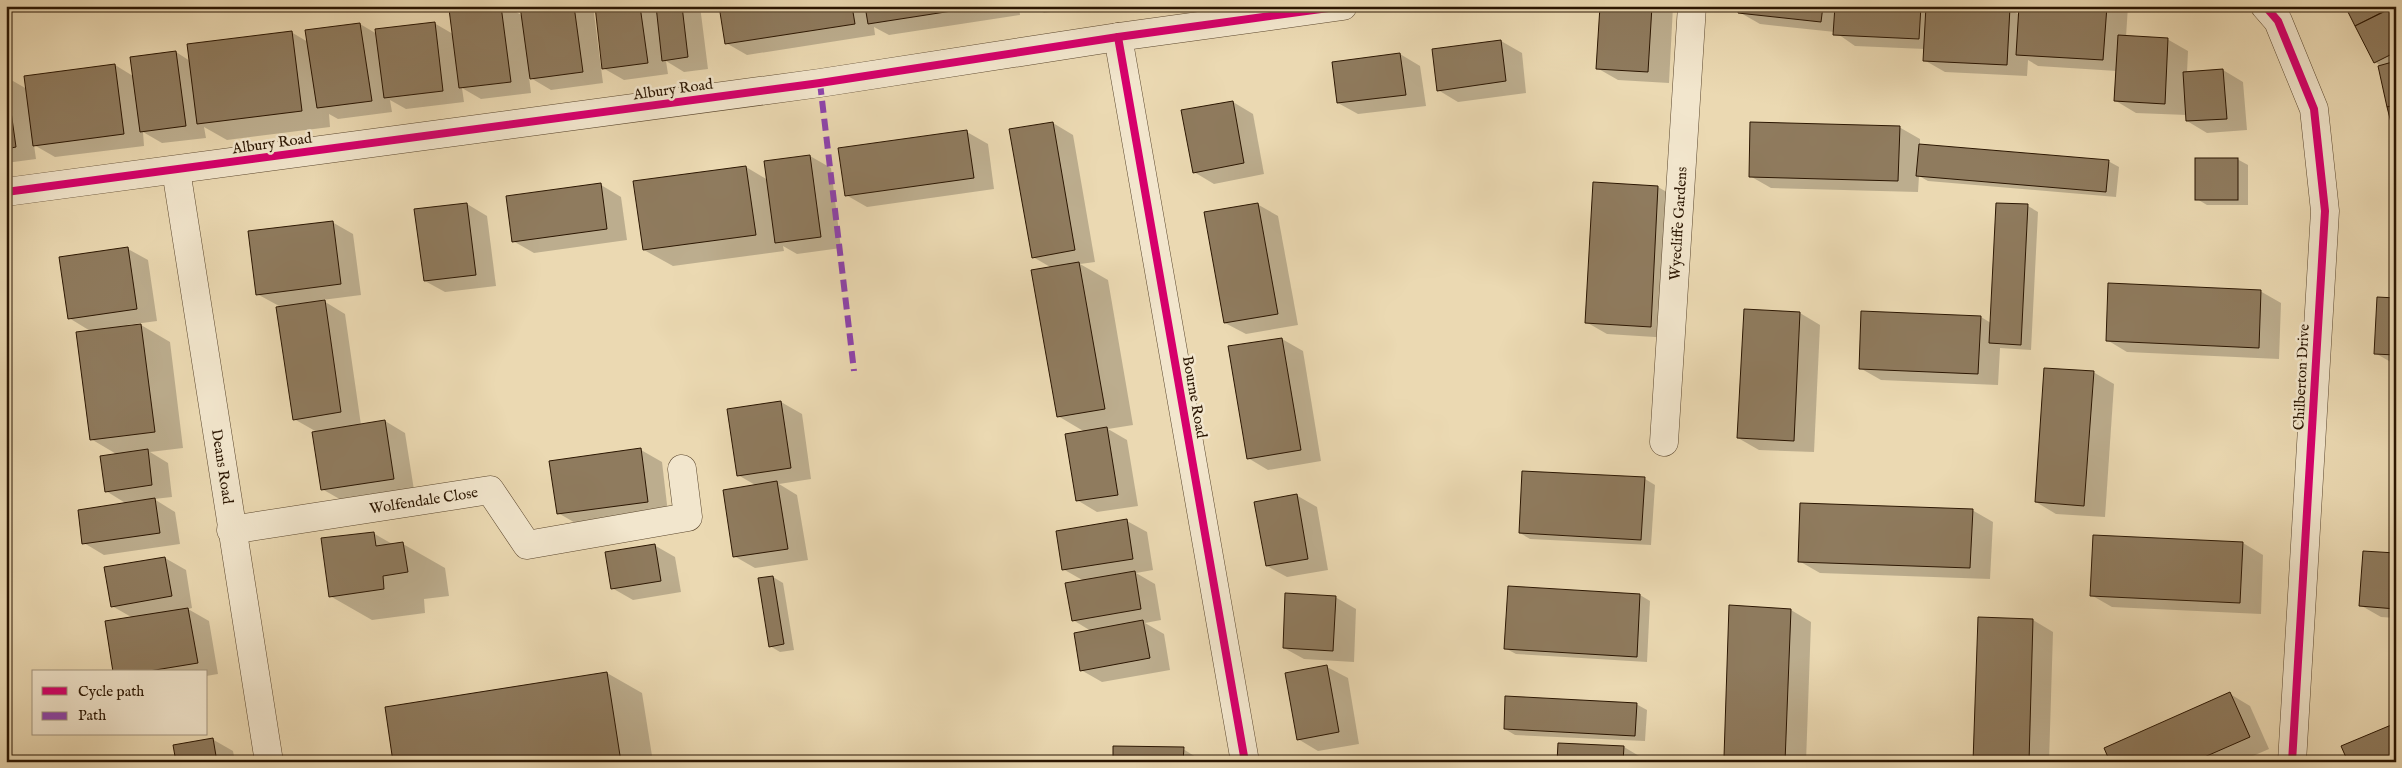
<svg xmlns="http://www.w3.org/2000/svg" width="2402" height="768" font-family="'IM FELL English',serif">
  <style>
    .shadow { fill: #0003 }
    .building { fill: #8f7b5e; stroke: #2b1602 }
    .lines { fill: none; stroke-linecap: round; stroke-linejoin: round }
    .street-casing { stroke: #5b472e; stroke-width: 29 }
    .street { stroke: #f2e6cd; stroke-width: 28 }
    .quiet { stroke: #8e44ad; stroke-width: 6; stroke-dasharray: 12 6; stroke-linecap: butt }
    .cycleway-casing { stroke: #f2e6cd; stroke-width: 11 }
    .cycleway { stroke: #d6006c; stroke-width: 8 }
    .labels { text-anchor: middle; stroke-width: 5; stroke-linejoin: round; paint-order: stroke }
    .street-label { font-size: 15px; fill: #2b1602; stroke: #f2e6cd }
  </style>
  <rect width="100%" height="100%" fill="#ebd9b2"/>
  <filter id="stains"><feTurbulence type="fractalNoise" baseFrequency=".004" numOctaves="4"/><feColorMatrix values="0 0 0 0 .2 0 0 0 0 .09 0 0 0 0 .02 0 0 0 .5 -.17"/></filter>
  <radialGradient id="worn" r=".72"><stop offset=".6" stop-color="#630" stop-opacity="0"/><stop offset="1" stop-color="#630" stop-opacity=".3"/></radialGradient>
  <g class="shadow">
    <polygon points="475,6 506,6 523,16 521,6 593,6 603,83 551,90 529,77 531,93 481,99 462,88 464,102 406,109 390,100 392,112 338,119 329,114 330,127 227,140 204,127 206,138 162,143 143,132 144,146 55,157 34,145 36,159 6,163 6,77 27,89 115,65 133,76 176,52 190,61 291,32 308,42 307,31 360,24 377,34 434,23 453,34"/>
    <polygon points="596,6 700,6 708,69 684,72 666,61 668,74 624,80 603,68"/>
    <polygon points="720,6 1019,6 1020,15 889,35 874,27 875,35 747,55 726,43"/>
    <polygon points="1032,6 1091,6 1044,13"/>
    <polygon points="1601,6 1673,6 1669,83 1618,80 1597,68"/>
    <polygon points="1740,6 1962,6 2009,9 2020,15 2021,6 2128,6 2126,37 2167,39 2188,51 2187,73 2223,70 2243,82 2247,130 2207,133 2187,121 2187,115 2136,113 2116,101 2117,71 2038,66 2028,60 2027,76 1945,72 1924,60 1925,49 1855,46 1835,32 1760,24 1739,12"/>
    <polygon points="2346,6 2396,6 2396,136 2381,66 2375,62"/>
    <polygon points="1501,41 1522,53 1526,93 1458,102 1438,90"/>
    <polygon points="1400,54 1420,66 1426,106 1358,114 1338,103"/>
    <polygon points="1233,102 1253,114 1264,174 1214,184 1194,172"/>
    <polygon points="1053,123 1073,135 1095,262 1080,264 1108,280 1133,425 1108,429 1127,440 1138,506 1097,512 1077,500 1085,432 1058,416 1052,268 1033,257"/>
    <polygon points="1899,127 1920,139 1920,145 2108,161 2119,167 2116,197 1928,181 1919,176 1918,192 1771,188 1750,176"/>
    <polygon points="967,132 988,144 994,189 867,207 846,195"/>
    <polygon points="810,156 831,168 841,248 797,254 783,246 784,251 673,266 644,250 746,167 768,180"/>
    <polygon points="2237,159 2248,165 2248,205 2207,205 2197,199"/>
    <polygon points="1594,183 1658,187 1679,199 1671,338 1607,334 1586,322"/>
    <polygon points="601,185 621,197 627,240 534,253 513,241"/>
    <polygon points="467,204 487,216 496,286 445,292 425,281"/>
    <polygon points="1257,204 1278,216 1298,325 1246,334 1225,323"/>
    <polygon points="2028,206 2038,212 2031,350 2000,348 1998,385 1881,380 1860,368 1981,317 1991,323"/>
    <polygon points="332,222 353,234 361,295 322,300 345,314 361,425 385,421 405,433 414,490 343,501 322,489 317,432 294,419 281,307 257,294"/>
    <polygon points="128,249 148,260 157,321 127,325 127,327 141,325 170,342 183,448 150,452 168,463 172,497 154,499 175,512 180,544 104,555 84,543 127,504 106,491 118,455 91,439 92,332 69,318"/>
    <polygon points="2260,291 2281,303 2279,359 2127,352 2107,340"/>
    <polygon points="2396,300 2396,365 2375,353"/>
    <polygon points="1800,313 1820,325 1814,452 1759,450 1738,438"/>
    <polygon points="1282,339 1303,351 1321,461 1268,470 1248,458"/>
    <polygon points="2093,372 2114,384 2105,517 2056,514 2036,502"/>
    <polygon points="781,402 802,414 811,479 779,484 797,495 808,560 755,568 734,556 757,486 738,475 728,410"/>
    <polygon points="641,450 662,462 668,513 579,525 558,513"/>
    <polygon points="1645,479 1655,485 1651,545 1530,539 1520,533"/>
    <polygon points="1296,495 1317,507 1328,570 1287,577 1267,566"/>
    <polygon points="1972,510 1993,522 1990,579 1820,573 1799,561"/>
    <polygon points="1127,521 1147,532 1153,570 1136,573 1155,584 1161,620 1145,623 1164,634 1170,670 1102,682 1081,670 1091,631 1073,620 1084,581 1063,569"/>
    <polygon points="373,533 394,545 403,544 445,568 449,596 424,599 425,613 372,620 330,596"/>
    <polygon points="2243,543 2263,555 2261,614 2112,607 2091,595"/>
    <polygon points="654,545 675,557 681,592 633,600 612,588"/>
    <polygon points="2396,555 2396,618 2381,617 2360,605"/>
    <polygon points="165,558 186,570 192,608 188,609 209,621 218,674 206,676 206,672 115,672 133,618 112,606"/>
    <polygon points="773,577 783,583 794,650 780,652 770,646"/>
    <polygon points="1640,595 1650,601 1647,662 1516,654 1505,648"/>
    <polygon points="1335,597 1356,609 1354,662 1304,659 1284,648"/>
    <polygon points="1791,610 1811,622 1806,762 1734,762 1725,757"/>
    <polygon points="2033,620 2053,632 2049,762 1974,762"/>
    <polygon points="1327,667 1348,678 1359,744 1318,751 1298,739"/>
    <polygon points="607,673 642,693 653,762 394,762"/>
    <polygon points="2230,694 2250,706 2269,749 2239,762 2112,762"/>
    <polygon points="1636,704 1647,710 1645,741 1515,735 1505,729"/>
    <polygon points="212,739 233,751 235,762 177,762"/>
    <polygon points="1624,747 1644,759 1644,762 1558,762"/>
    <polygon points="1183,749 1204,762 1114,762"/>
  </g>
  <g class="building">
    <polygon points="466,6 501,6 511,82 459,88 449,9"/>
    <polygon points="520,6 574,6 583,72 530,79"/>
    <polygon points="595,6 640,6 648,63 602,69"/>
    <polygon points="656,6 682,6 688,57 662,61"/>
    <polygon points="719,6 852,6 855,24 725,44"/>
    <polygon points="865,6 984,6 868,24"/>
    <polygon points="1600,6 1652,6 1648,72 1596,69"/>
    <polygon points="1739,6 1823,6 1821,22 1738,13"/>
    <polygon points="1835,6 1921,6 1919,39 1833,35"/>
    <polygon points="1926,6 2010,7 2007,65 1923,61"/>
    <polygon points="2019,6 2107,6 2103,60 2016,55"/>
    <polygon points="2345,6 2394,6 2355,26"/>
    <polygon points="2396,6 2396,52 2374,63 2355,26"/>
    <polygon points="435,22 443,91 384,98 375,29"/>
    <polygon points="360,23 372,101 317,108 305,30"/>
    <polygon points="292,31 302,111 197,124 187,44"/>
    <polygon points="2118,35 2168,38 2165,104 2114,101"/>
    <polygon points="1501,40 1506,81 1437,91 1432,49"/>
    <polygon points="176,51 186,126 140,132 130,57"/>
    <polygon points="1400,53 1406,95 1337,103 1332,62"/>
    <polygon points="2396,61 2396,105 2387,107 2378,66"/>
    <polygon points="115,64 124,134 33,146 24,76"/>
    <polygon points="2223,69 2227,119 2186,121 2183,72"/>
    <polygon points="6,76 16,147 6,149"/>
    <polygon points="1233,101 1244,163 1193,173 1181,110"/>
    <polygon points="2396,105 2396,142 2387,107"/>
    <polygon points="1053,122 1075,250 1032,258 1009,129"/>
    <polygon points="1750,122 1900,126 1898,181 1749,177"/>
    <polygon points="967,130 974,178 845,196 838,148"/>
    <polygon points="1919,144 2109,160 2106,192 1916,176"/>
    <polygon points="810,155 821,237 775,243 764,161"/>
    <rect x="2195" y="158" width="43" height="42"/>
    <polygon points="746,166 756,235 643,250 633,181"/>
    <polygon points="1593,182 1658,186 1651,327 1585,323"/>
    <polygon points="601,183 607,229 512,242 506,196"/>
    <polygon points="467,203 476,275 424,281 414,209"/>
    <polygon points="1258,203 1278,314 1224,323 1204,212"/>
    <polygon points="1996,203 2028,204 2021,345 1989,343"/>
    <polygon points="333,221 341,284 256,295 248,231"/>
    <polygon points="128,247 137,309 68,319 59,257"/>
    <polygon points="1079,262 1105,409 1057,417 1031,270"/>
    <polygon points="2108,283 2261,290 2259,348 2106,341"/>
    <polygon points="2377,297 2396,298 2396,355 2374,354"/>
    <polygon points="325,300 341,412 293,420 276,307"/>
    <polygon points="1744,309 1800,312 1794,441 1737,438"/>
    <polygon points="1861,311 1981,316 1978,374 1859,369"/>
    <polygon points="141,324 155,432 90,440 76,332"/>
    <polygon points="1282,338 1301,450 1247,459 1228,346"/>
    <polygon points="2044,368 2094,371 2084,506 2035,502"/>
    <polygon points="781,401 791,468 737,476 727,409"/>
    <polygon points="385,420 394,479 321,490 312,432"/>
    <polygon points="1107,427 1118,495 1076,501 1065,434"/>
    <polygon points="641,448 648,502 557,514 549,461"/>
    <polygon points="148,449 152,485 105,492 100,456"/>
    <polygon points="1522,471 1645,477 1641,540 1519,533"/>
    <polygon points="777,481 788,549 733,557 723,490"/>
    <polygon points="1297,494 1308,559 1266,566 1254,502"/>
    <polygon points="155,498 160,533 82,544 78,510"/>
    <polygon points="1800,503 1973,509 1970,568 1798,562"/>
    <polygon points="1127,519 1133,559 1062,570 1056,531"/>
    <polygon points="374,532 376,546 403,542 408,572 383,576 384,589 329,597 321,538"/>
    <polygon points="2093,535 2243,542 2240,603 2090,596"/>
    <polygon points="655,544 661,581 611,589 605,552"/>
    <polygon points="2363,551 2396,553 2396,609 2359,606"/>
    <polygon points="165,557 172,596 111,607 104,567"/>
    <polygon points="1135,571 1141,609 1072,621 1065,583"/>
    <polygon points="773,576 784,644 769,647 758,578"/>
    <polygon points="1508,586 1640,594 1637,657 1504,649"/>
    <polygon points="1285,593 1336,596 1333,651 1283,648"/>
    <polygon points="1729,605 1791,609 1785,762 1724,757"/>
    <polygon points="188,608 198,663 143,672 113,672 105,621"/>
    <polygon points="1978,617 2033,619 2029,762 1973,762"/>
    <polygon points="1143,620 1150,658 1080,671 1074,633"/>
    <polygon points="1327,665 1339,732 1297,740 1285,673"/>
    <polygon points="607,672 621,762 393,762 385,707"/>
    <polygon points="2230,692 2250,737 2193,762 2110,762 2104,748"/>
    <polygon points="1505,696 1637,703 1635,736 1504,729"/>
    <polygon points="2396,723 2396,762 2348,762 2341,746"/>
    <polygon points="213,738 217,762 176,762 173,745"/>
    <polygon points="1558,743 1624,746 1623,762 1557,762"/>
    <polygon points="1113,746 1184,747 1183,762 1113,762"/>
  </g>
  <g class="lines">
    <defs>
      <g id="street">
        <polyline points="2265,6 2278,21 2314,109 2325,211 2292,762"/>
        <polyline points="1118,37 1245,762"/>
        <path id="s1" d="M176 170 269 762"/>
        <polyline points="6,192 820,83 1118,37 1343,6"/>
        <path id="s2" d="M1664 442 1692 6"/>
        <path id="s3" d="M231 530 490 490 527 545 688 517 682 469"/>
      </g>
    </defs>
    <use href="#street" class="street-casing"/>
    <use href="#street" class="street"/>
    <polyline class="quiet" points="820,83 854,371"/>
    <defs>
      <g id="cycleway">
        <polyline points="2265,6 2278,21 2314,109 2325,211 2292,762"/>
        <polyline points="1118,37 1245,762"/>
        <polyline points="6,192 820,83 1118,37 1343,6"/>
      </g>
    </defs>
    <use href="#cycleway" class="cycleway-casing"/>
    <use href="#cycleway" class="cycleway"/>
  </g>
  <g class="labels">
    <g class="street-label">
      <text transform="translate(673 89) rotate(-8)" y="5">Albury Road</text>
      <text transform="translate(272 143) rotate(-8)" y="5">Albury Road</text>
      <text dy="5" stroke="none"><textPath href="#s2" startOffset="219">Wyecliffe Gardens</textPath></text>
      <text transform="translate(2301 377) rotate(-87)" y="5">Chilberton Drive</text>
      <text transform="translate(1195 397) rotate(80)" y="5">Bourne Road</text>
      <text dy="5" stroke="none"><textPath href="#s1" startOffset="300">Deans Road</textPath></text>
      <text dy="5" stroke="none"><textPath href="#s3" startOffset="195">Wolfendale Close</textPath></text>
    </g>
  </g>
  <rect width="2402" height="768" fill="none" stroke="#ebd9b2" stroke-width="25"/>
  <rect x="8" y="8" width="2387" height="753" fill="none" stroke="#2b1602" stroke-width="2.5"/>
  <rect x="12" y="12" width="2377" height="743" fill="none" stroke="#2b1602"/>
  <rect x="32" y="670" width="175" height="65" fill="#f2e6cd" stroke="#a2937c"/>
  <rect x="42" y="687" width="25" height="8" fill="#d6006c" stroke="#a2937c"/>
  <text x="78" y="696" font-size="15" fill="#2b1602">Cycle path</text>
  <rect x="42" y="712" width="25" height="8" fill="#8e44ad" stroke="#a2937c"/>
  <text x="78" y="720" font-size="15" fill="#2b1602">Path</text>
  <rect width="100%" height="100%" filter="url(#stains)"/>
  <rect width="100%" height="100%" fill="url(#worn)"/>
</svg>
